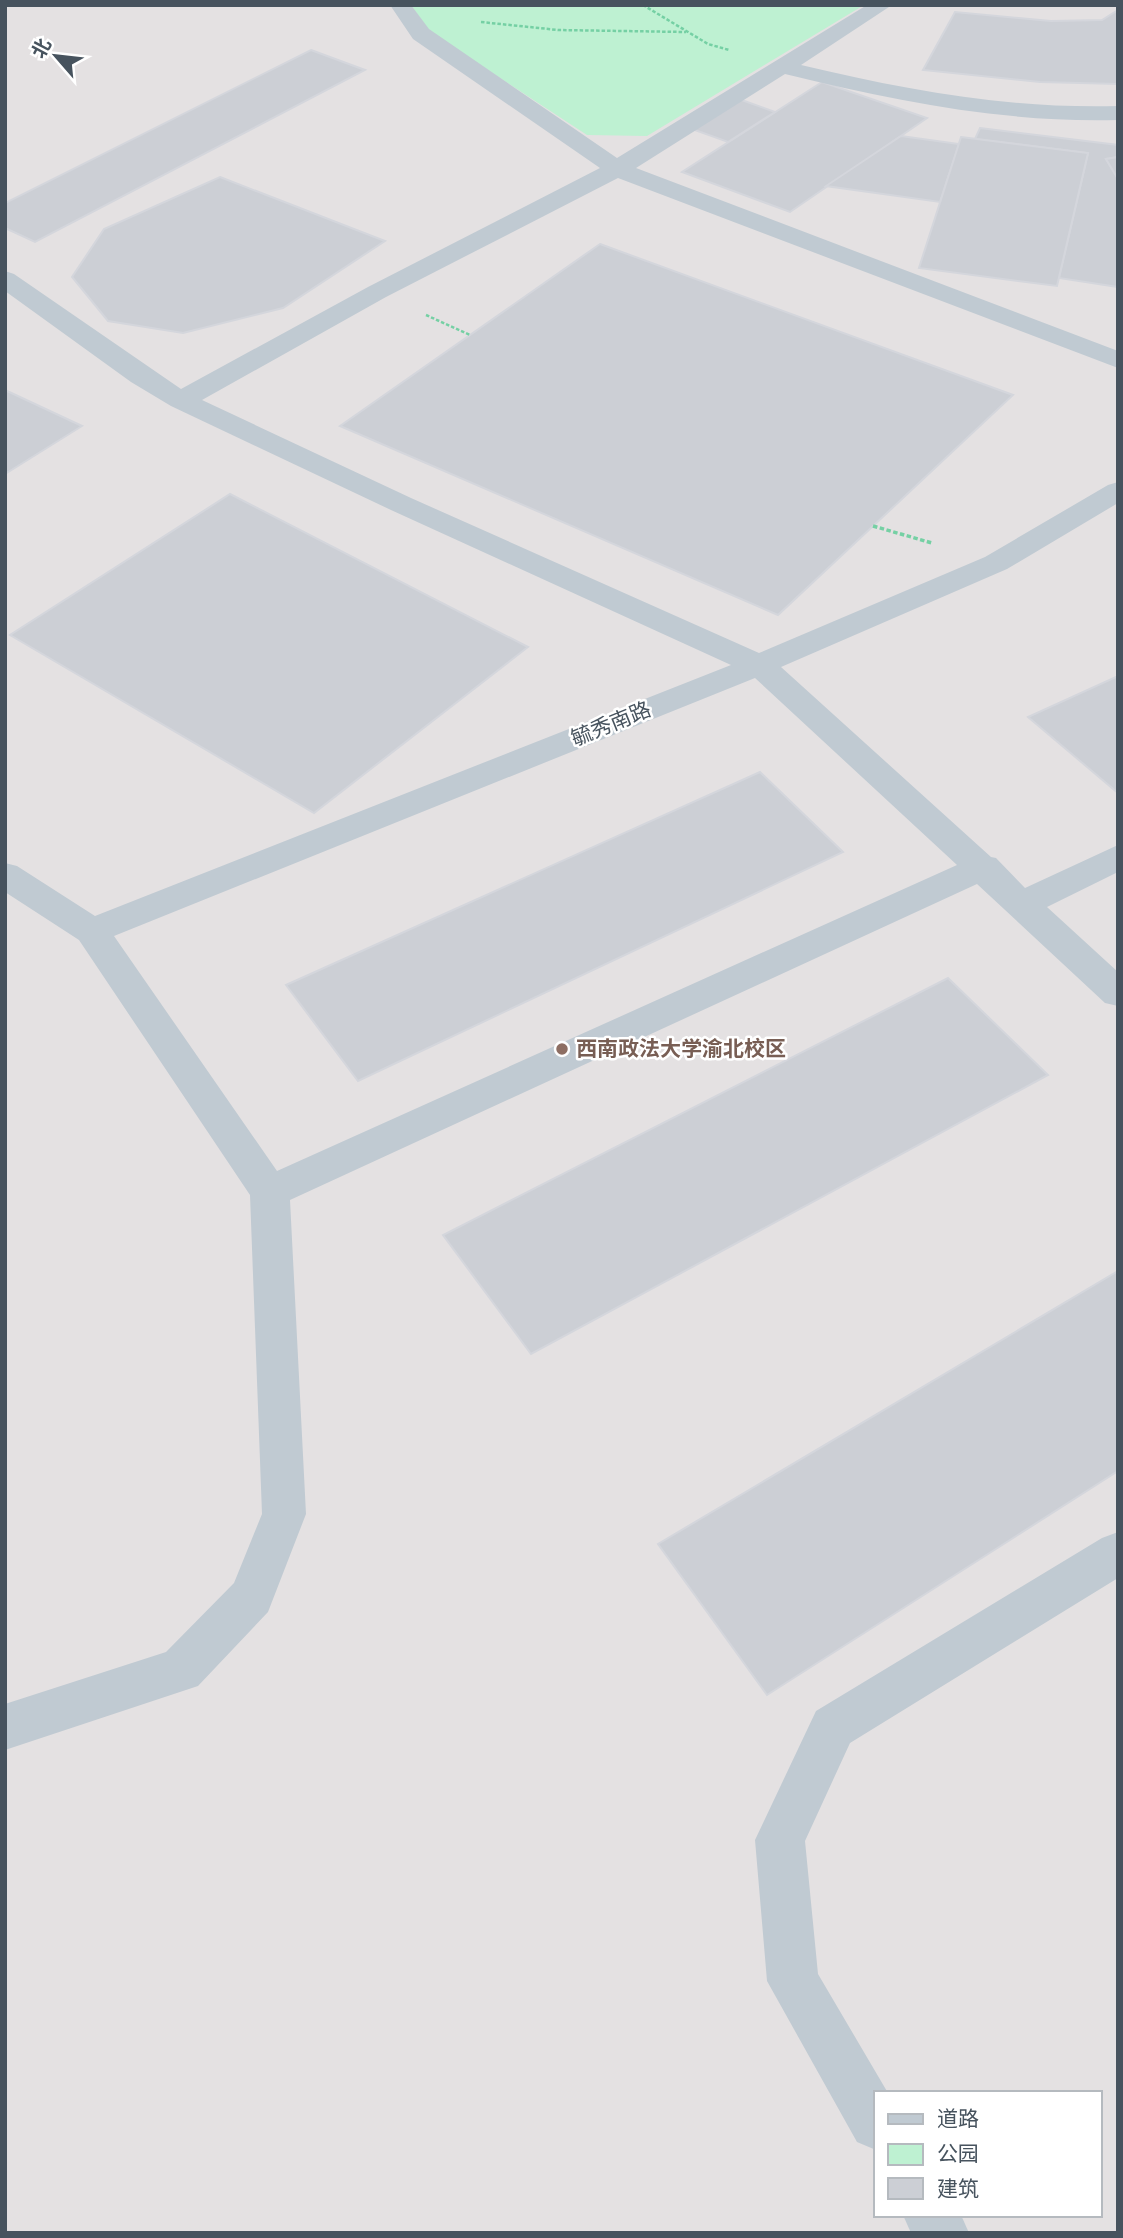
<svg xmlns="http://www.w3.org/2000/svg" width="1123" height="2238" font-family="'Varela Round','Noto Sans SC',sans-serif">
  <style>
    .education { fill: #e4e1e2; fill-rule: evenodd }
    .green { fill: #bef1d2 }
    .building { fill: #cccfd5; stroke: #d4d6dc; stroke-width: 2 }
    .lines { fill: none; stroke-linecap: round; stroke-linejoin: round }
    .path-far1 { stroke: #75d0a4; stroke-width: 2.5; stroke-dasharray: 3.5 2; stroke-linecap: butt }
    .path { stroke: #75d0a4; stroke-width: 3.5; stroke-dasharray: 4.5 2.5; stroke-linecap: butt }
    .minor { fill: #c0cad2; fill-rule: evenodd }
    .education-dot { fill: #8d6e63; stroke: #fff; stroke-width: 2.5 }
    .labels { text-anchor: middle; stroke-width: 5; stroke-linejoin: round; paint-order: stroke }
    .street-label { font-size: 21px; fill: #47535e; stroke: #fff }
    .education-label { font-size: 21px; font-weight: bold; fill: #785e54; stroke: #fff; text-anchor: start }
  </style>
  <rect width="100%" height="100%" fill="#f3f0f0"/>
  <path class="education" d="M5 5H1118V2233H5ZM876 2093H1100V2215H876Z"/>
  <polygon class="green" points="411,5 864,5 647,136 587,135 430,32"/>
  <g class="building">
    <polygon points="1118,10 1118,84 1040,82 923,70 955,12 1051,21 1102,20"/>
    <polygon points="311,50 365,70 35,242 5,228 5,203"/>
    <polygon points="822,82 927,118 790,212 682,172"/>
    <polygon points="739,99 775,112 728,142 692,129"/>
    <polygon points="980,128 1118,145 1118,157 1106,159 1118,179 1118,287 1059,278 1088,153 975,139"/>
    <polygon points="901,136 959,144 940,202 826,186"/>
    <polygon points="961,137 1088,153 1057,286 919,268"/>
    <polygon points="1118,157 1118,179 1106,159"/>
    <polygon points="220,177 385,241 283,308 183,333 108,321 72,277 104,229"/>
    <polygon points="600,244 1013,395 778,615 340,426"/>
    <polygon points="5,390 82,426 5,474"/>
    <polygon points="230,494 528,647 314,813 10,635"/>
    <polygon points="1118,676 1118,793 1028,717"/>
    <polygon points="760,772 843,852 358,1081 286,985"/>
    <polygon points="948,978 1048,1075 531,1354 443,1235"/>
    <polygon points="1118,1271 1118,1471 767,1695 658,1544"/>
  </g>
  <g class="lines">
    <g class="path-far1">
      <polyline points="643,5 708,44 729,50"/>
      <polyline points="481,22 558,30 686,32"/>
      <polyline points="426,315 470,335"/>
    </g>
    <polyline class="path" points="873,526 932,543"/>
    <g class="minor">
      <path d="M390 5H411L429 29 617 158 867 5H892L801 65C906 90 1009 109 1118 106V120C1004 123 896 101 785 74L636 168 1118 351V368L618 178 386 297 202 400 411 498 759 653 985 557 1108 485 1118 482V503L1007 569 781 667 991 857 996 858 1025 888 1118 845V872L1047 907 1118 972V1006L1105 1003 977 884 290 1200 306 1514 268 1612 198 1686 5 1750V1704L166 1652 234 1583 262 1514 250 1195 79 940 5 892V863L17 866 95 916 731 665 391 510 171 406 131 382 5 291V271L14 274 181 389 368 287 600 168 413 39ZM755 678 957 865 277 1171 114 936Z"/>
      <polygon points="1118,1532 1118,1578 850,1743 805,1841 818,1974 888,2093 876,2093 876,2150 857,2142 767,1981 755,1840 816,1711 1102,1538"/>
      <polygon points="903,2215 961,2215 969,2233 911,2233"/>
    </g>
  </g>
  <circle class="education-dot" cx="562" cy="1049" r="7"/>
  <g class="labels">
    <g class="street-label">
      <text transform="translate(611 724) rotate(-22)" y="7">毓秀南路</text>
    </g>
    <g class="education-label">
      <text x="576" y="1056">西南政法大学渝北校区</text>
    </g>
  </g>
  <rect width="1123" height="2238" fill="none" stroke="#47535e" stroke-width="14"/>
  <rect x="874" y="2091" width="228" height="126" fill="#ffffff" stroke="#b5babf" stroke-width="2"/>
  <rect x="888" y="2114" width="35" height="10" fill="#c0cad2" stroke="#b5babf" stroke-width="2"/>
  <text x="937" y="2126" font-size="21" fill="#47535e">道路</text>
  <rect x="888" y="2144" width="35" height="21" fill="#bef1d2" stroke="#b5babf" stroke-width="2"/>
  <text x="937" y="2161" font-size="21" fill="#47535e">公园</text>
  <rect x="888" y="2178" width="35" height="21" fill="#cccfd5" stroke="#b5babf" stroke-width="2"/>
  <text x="937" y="2196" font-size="21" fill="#47535e">建筑</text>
  <g transform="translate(56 56) rotate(298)" stroke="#ffffff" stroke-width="5" paint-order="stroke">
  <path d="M0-5L12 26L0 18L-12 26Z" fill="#47535e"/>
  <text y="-10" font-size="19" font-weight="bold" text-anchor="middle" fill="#47535e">北</text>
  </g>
</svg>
